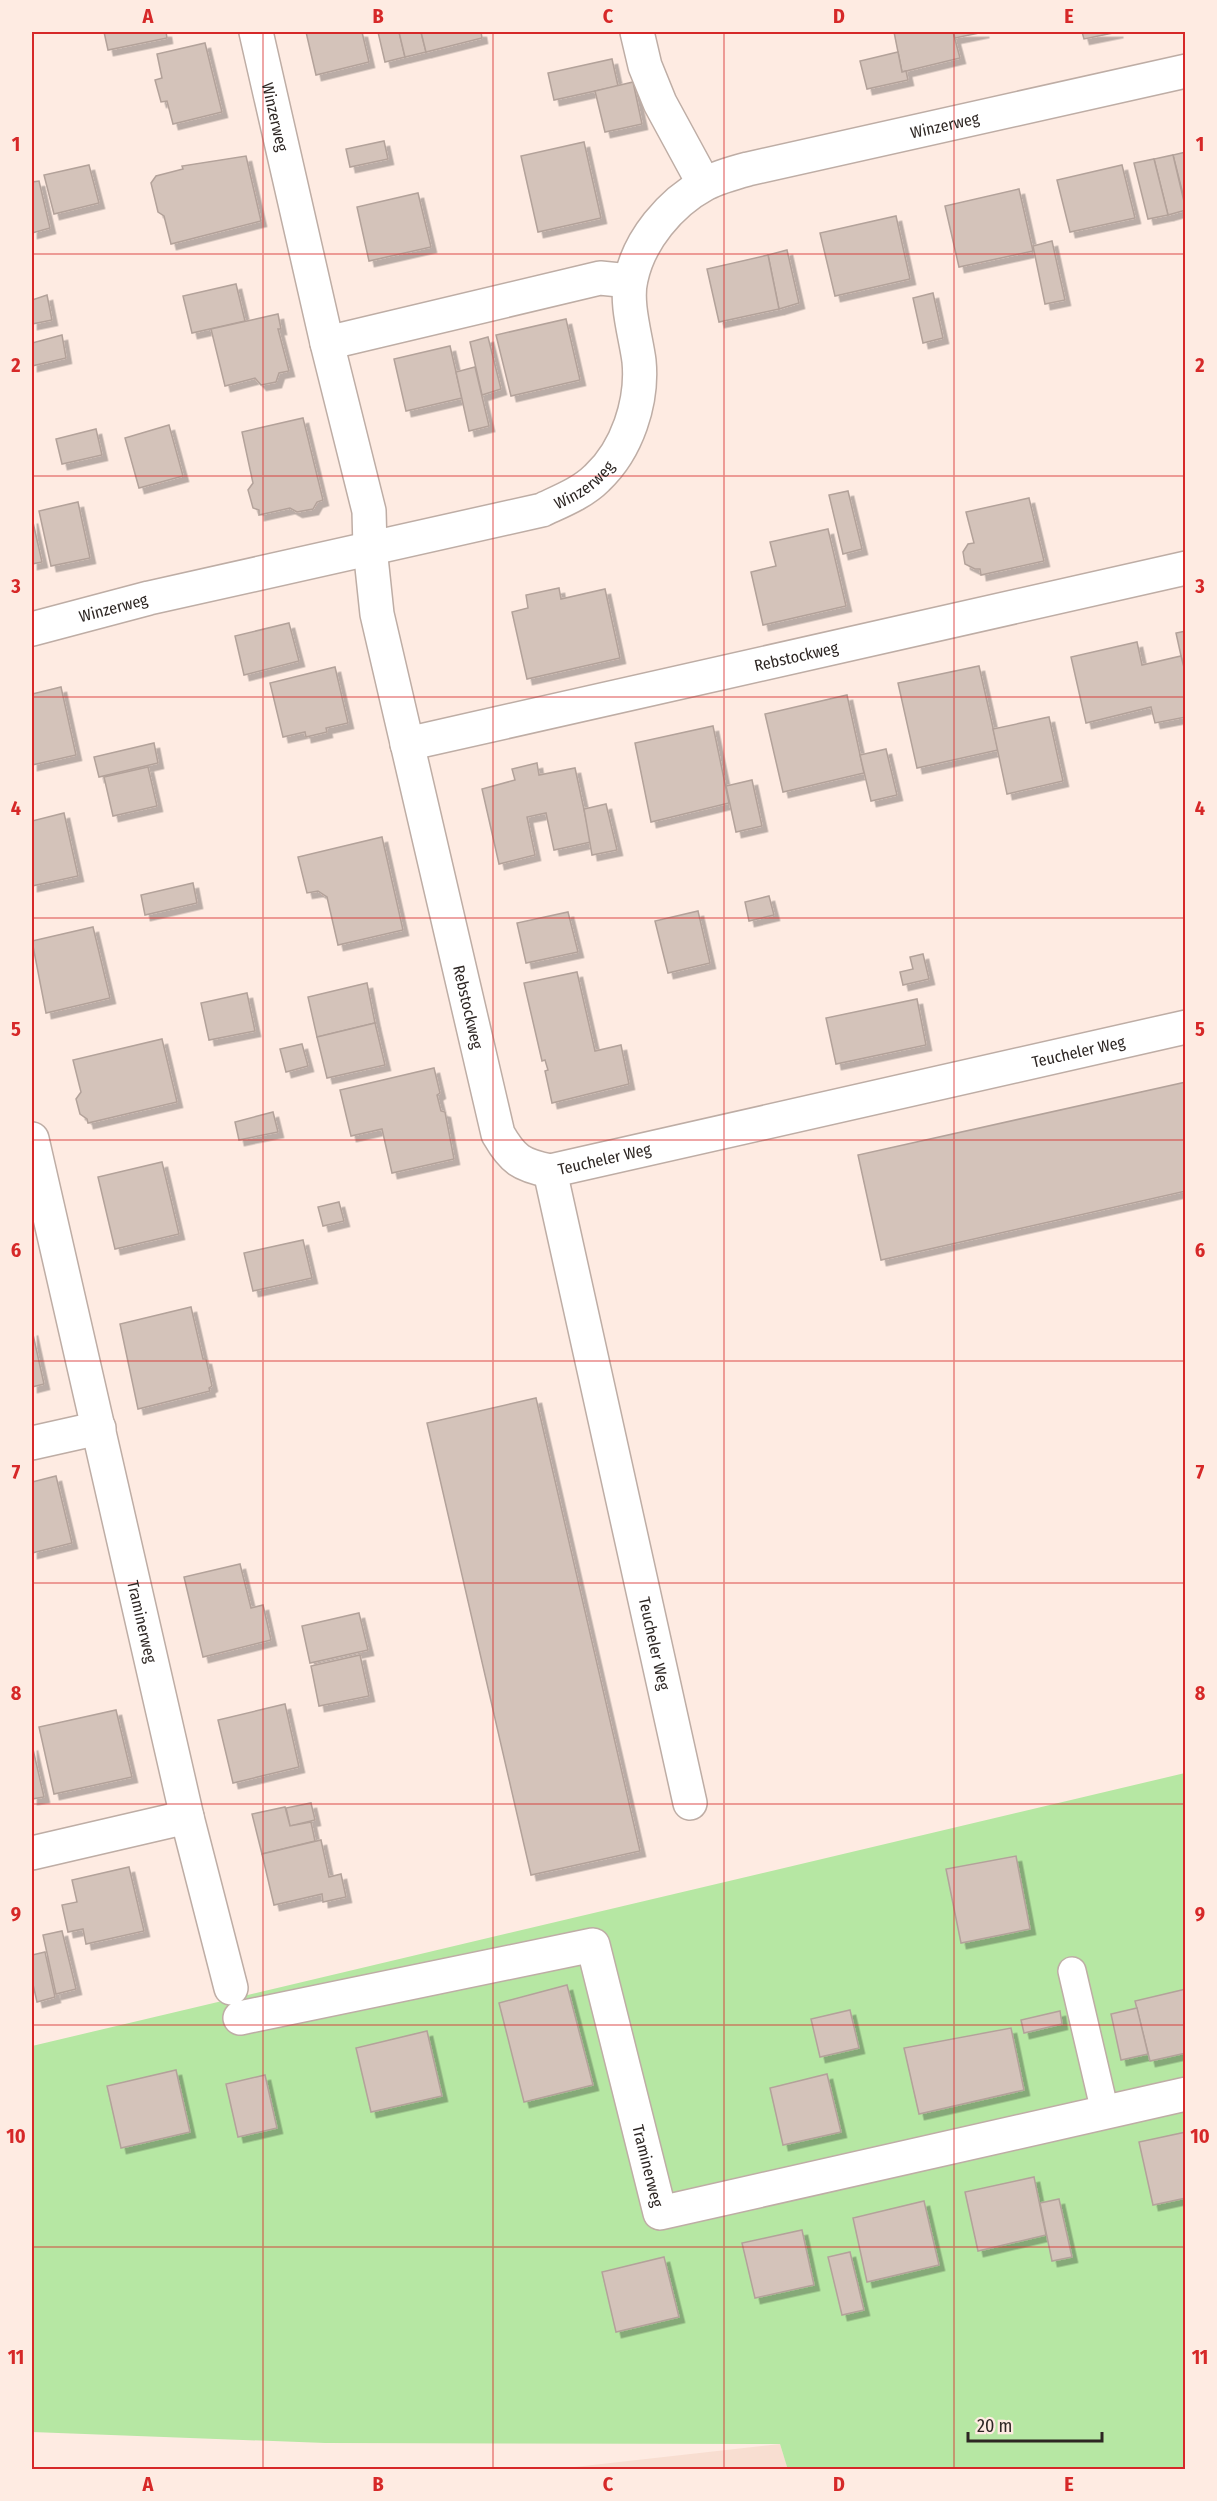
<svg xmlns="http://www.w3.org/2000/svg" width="1217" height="2501" font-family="'Fira Sans Condensed',sans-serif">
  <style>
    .built { fill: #f8ded1 }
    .green { fill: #b6e7a3 }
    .building { fill: #d4c3ba; stroke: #b3a29a; stroke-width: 1.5; filter: url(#shadow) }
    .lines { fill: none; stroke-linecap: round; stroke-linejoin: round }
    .service-casing { stroke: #beada5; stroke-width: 30 }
    .minor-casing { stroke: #beada5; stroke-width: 36 }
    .service { stroke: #fff; stroke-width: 27 }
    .minor { stroke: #fff; stroke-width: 33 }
    .grid { fill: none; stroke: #d62828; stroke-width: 1.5; stroke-opacity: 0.55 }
    .labels { text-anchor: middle; stroke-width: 4.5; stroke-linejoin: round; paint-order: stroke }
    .street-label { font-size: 16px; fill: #2d2623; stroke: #feebe2 }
    .neatline { fill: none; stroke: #d62828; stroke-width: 2 }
    .grid-label { font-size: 20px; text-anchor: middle; font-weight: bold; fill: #d62828 }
  </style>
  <defs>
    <filter id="shadow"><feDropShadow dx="5.5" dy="5.5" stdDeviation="0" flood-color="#0004"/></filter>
  </defs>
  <rect width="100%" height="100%" fill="#feebe2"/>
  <polygon class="built" points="780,2444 788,2469 548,2470"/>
  <polygon class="green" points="1185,1773 1185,2469 788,2470 780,2444 325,2443 32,2432 32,2046"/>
  <g class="building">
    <polygon points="104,32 166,32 167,38 108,50"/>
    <polygon points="306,32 362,32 369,62 316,75"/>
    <polygon points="378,32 399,32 405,57 385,62"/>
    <polygon points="399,32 421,32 426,52 405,57"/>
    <polygon points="421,32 481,32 482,38 426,52"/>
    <polygon points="894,32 953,32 960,58 902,72"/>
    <polygon points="953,32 984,32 955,38"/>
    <polygon points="1082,32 1118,32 1084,39"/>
    <polygon points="205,43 222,112 173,124 167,101 161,102 155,80 162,78 157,54"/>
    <polygon points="898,52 902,72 906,71 908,80 867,89 860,61"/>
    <polygon points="612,59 618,86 554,100 548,73"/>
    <polygon points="633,82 642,124 605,132 595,91"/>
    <polygon points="384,141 388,159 350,167 346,149"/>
    <polygon points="584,142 601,218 538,232 521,156"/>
    <polygon points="1186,152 1186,206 1173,155"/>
    <polygon points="1173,155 1186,210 1168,215 1154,159"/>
    <polygon points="246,156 261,221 171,244 164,216 158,212 151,183 156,176 183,169 182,166"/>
    <polygon points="1154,159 1168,215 1148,219 1134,163"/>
    <polygon points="89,165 99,203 54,214 44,175"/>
    <polygon points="1122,165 1135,218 1070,232 1057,180"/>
    <polygon points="39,181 50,228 32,233 32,182"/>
    <polygon points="1019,189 1033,251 959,267 945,206"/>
    <polygon points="418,193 431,247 369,261 357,207"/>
    <polygon points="896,216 910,279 835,296 820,233"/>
    <polygon points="1052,241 1065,300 1045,304 1033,246"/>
    <polygon points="787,250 799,303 779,309 768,255"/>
    <polygon points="768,255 779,309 719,322 707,269"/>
    <polygon points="236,284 245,321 192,333 183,296"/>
    <polygon points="933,293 943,338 923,343 913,298"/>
    <polygon points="47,295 52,320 32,324 32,300"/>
    <polygon points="278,314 281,329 278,329 289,371 279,373 276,382 261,385 255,378 225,386 211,329"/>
    <polygon points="566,319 580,380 511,396 496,335"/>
    <polygon points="62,335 66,358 32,366 32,343"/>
    <polygon points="488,337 501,389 482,395 470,342"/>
    <polygon points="450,346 462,398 406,411 394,359"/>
    <polygon points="475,367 489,426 469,431 456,372"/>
    <polygon points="303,418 323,500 317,502 313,509 297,512 290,508 259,515 259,510 253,508 248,490 253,483 242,432"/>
    <polygon points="169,425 183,476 139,488 125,438"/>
    <polygon points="96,429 102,455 62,464 56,439"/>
    <polygon points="848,491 862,549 843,554 829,495"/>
    <polygon points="1029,498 1044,561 981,575 980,569 975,569 965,564 963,552 968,544 974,543 966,512"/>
    <polygon points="78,502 90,558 51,566 39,511"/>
    <polygon points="32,518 42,562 32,564"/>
    <polygon points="828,529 846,606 763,625 751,572 776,566 770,542"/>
    <polygon points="559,588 561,599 605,589 620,658 527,679 512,612 528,608 526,595"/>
    <polygon points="289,623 299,661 244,675 235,636"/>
    <polygon points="1186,631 1186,674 1185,674 1176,633"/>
    <polygon points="1137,642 1142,665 1181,656 1186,675 1186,717 1155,723 1151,707 1086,723 1071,657"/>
    <polygon points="979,666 998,750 917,768 898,683"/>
    <polygon points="335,667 348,723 326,728 327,732 306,737 305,732 283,737 270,683"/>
    <polygon points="61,687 76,755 32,765 32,694"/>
    <polygon points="847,695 864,773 783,792 765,714"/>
    <polygon points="1049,717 1063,781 1007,794 993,729"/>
    <polygon points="713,726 729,803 651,822 635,743"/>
    <polygon points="154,743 158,763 99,777 94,757"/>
    <polygon points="886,749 897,795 871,801 860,755"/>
    <polygon points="537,763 539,775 575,768 591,842 554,850 546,813 527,817 535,855 499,864 482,789 515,780 512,769"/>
    <polygon points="148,767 157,806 113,816 104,777"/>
    <polygon points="752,780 762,826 736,832 726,786"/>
    <polygon points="606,804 617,850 592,855 584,809"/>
    <polygon points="64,813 78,876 32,886 32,821"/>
    <polygon points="382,837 403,930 338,945 327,897 318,891 307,893 298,857"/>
    <polygon points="193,883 197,903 145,915 141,895"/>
    <polygon points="769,896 774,915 749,921 745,902"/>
    <polygon points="698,911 710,963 668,973 655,921"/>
    <polygon points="568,912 578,952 526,963 517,923"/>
    <polygon points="93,927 110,998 46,1013 32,941"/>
    <polygon points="923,954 929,979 903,985 900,972 913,969 910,957"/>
    <polygon points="577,972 595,1051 621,1045 629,1084 552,1103 545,1071 548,1070 545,1060 542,1061 524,983"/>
    <polygon points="367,983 375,1023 317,1037 308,997"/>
    <polygon points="247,993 255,1031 209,1040 201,1003"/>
    <polygon points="917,999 926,1045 836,1064 826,1018"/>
    <polygon points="375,1023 385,1065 327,1078 317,1037"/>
    <polygon points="162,1039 177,1102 88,1123 87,1119 80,1114 76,1099 81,1092 73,1060"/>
    <polygon points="302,1044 308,1066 286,1072 280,1049"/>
    <polygon points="434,1068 440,1093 437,1095 441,1111 445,1112 454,1159 392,1173 382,1129 351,1136 340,1090"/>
    <polygon points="1186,1082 1186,1191 881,1260 858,1155"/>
    <polygon points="273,1112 278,1132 239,1140 235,1122"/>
    <polygon points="162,1162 179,1234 115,1249 98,1177"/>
    <polygon points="339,1202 344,1221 323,1226 318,1207"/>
    <polygon points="303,1240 312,1278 253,1291 244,1253"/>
    <polygon points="191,1307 203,1359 206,1359 212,1386 209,1388 210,1391 138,1409 120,1324"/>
    <polygon points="32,1330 44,1384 32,1387"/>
    <polygon points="536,1398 640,1851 531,1875 427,1423"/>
    <polygon points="56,1476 72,1543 32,1553 32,1482"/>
    <polygon points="240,1564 251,1608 263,1605 271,1640 203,1657 184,1577"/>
    <polygon points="359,1613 368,1650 310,1663 302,1626"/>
    <polygon points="360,1655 369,1696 319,1706 311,1666"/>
    <polygon points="285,1704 299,1767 233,1783 218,1720"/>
    <polygon points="116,1710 132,1777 54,1794 39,1727"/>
    <polygon points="32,1745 44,1797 32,1799"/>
    <polygon points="311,1803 315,1820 290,1826 286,1808"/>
    <polygon points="285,1807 290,1826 311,1822 315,1841 262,1854 252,1814"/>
    <polygon points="321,1840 329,1877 341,1874 346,1897 323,1902 322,1894 274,1905 262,1854"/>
    <polygon points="1016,1856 1030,1929 961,1943 946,1869"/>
    <polygon points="129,1867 144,1931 86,1944 83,1929 68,1932 62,1905 77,1902 72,1880"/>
    <polygon points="62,1931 76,1989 56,1994 43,1935"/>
    <polygon points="45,1952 55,1997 37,2002 32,1980 32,1955"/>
    <polygon points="567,1985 593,2085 524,2102 499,2003"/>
    <polygon points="1186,1989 1186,2053 1150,2061 1135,2001"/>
    <polygon points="1137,2008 1148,2054 1121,2060 1111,2014"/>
    <polygon points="850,2010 859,2048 820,2057 811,2019"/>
    <polygon points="1060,2011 1062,2024 1024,2033 1021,2020"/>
    <polygon points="1011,2028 1024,2090 919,2114 904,2048"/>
    <polygon points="427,2031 442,2096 371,2112 356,2048"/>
    <polygon points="176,2070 190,2132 121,2148 107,2086"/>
    <polygon points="827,2074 841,2132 783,2145 770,2088"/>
    <polygon points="265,2075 277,2128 238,2137 226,2084"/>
    <polygon points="1186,2132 1186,2198 1153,2205 1139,2142"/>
    <polygon points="1034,2177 1046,2235 978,2251 965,2192"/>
    <polygon points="1059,2199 1072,2257 1052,2261 1040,2203"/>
    <polygon points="924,2201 939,2265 867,2282 853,2218"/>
    <polygon points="802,2230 814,2285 755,2298 742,2243"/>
    <polygon points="850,2252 864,2310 842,2315 828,2257"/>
    <polygon points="664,2257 679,2317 616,2332 602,2272"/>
  </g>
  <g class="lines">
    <defs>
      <polyline id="service" points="1072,1971 1105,2112"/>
      <g id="minor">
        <path id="s1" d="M256 32 327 343 369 511 370 548 377 614 498 1134C513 1160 521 1165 550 1171L1186 1027"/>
        <polyline points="637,32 645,66 660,103 704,184"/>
        <polyline points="327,343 600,278 630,281"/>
        <path id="s2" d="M32 629 149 598 542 510C561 501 582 493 597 478 627 450 643 402 639 361 636 337 625 303 631 279 639 240 670 203 705 184 718 177 733 173 748 169L1186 71"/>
        <path id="s3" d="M407 744 1186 568"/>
        <path id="s4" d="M32 1139 187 1817 32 1853"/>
        <path id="s5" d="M550 1171 690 1803"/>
        <polyline points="32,1443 99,1428"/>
        <polyline points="187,1817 231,1988"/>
        <path id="s6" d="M240 2018 593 1945 660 2213 1186 2094"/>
      </g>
    </defs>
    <use href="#service" class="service-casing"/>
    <use href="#minor" class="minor-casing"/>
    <use href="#service" class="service"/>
    <use href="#minor" class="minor"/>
  </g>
  <path class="grid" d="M263 32V2470M493 32V2470M724 32V2470M954 32V2470M32 254H1186M32 476H1186M32 697H1186M32 918H1186M32 1140H1186M32 1361H1186M32 1583H1186M32 1804H1186M32 2025H1186M32 2247H1186"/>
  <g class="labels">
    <g class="street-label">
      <text dy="6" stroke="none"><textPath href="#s1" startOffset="87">Winzerweg</textPath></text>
      <text dy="6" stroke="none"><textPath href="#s2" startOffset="1170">Winzerweg</textPath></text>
      <text dy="6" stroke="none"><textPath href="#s2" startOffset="573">Winzerweg</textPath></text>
      <text dy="6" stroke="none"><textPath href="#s2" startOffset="84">Winzerweg</textPath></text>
      <text dy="6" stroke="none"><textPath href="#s3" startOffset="399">Rebstockweg</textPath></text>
      <text dy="6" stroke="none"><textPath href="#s1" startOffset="999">Rebstockweg</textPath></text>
      <text dy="6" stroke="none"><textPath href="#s1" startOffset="1738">Teucheler Weg</textPath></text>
      <text dy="6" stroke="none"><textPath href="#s1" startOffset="1252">Teucheler Weg</textPath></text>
      <text dy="6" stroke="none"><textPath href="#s4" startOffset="495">Traminerweg</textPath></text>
      <text dy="6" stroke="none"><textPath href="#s5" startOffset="484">Teucheler Weg</textPath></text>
      <text dy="6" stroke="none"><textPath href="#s6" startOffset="588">Traminerweg</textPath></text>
    </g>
  </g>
  <rect width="1217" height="2501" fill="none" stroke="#feebe2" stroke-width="66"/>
  <path d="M968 2432v9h134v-9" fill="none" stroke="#2d2623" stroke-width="3"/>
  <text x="977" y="2432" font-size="18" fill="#2d2623" stroke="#feebe2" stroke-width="4.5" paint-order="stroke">20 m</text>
  <rect x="33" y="33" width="1151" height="2435" class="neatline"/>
  <g class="grid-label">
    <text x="148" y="23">A</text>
    <text x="378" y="23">B</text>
    <text x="608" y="23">C</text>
    <text x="839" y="23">D</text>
    <text x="1069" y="23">E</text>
    <text x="16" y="151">1</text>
    <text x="1200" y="151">1</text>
    <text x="16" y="372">2</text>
    <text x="1200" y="372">2</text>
    <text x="16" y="593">3</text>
    <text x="1200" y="593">3</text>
    <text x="16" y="815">4</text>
    <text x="1200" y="815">4</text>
    <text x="16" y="1036">5</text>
    <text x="1200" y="1036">5</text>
    <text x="16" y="1257">6</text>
    <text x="1200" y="1257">6</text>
    <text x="16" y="1479">7</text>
    <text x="1200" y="1479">7</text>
    <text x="16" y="1700">8</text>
    <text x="1200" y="1700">8</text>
    <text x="16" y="1921">9</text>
    <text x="1200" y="1921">9</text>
    <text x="16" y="2143">10</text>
    <text x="1200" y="2143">10</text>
    <text x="16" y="2364">11</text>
    <text x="1200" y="2364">11</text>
    <text x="148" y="2491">A</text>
    <text x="378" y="2491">B</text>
    <text x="608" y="2491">C</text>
    <text x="839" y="2491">D</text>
    <text x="1069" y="2491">E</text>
  </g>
</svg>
